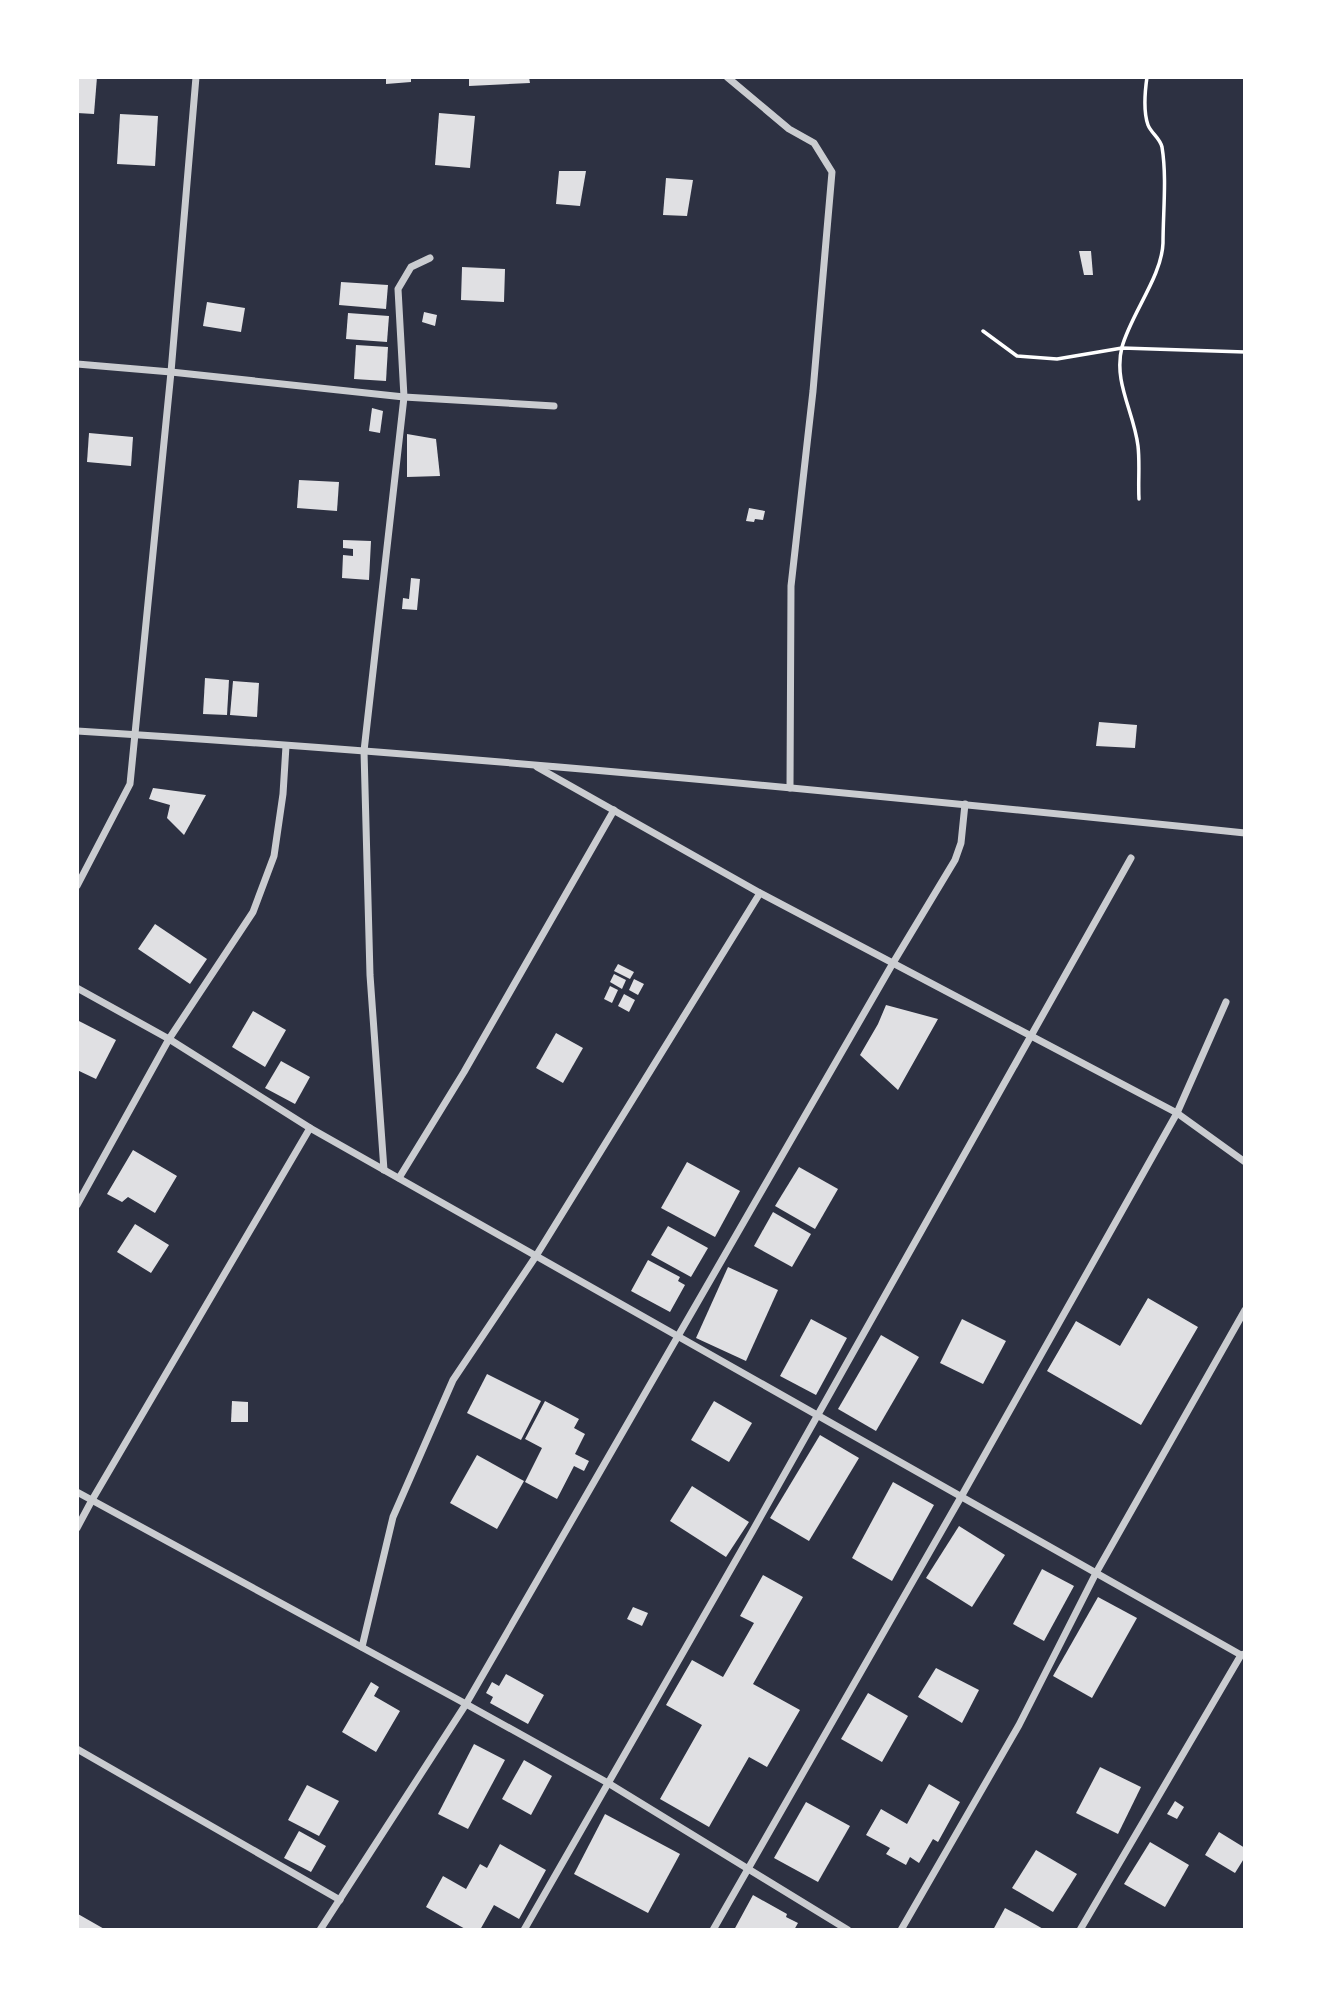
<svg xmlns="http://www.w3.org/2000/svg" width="1322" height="2007" font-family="'Roboto Condensed',sans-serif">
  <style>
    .building { fill: #e0e0e3 }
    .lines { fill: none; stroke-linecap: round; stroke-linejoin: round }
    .path { stroke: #fff; stroke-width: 3.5 }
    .minor { stroke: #caccd0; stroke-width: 7 }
  </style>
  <rect width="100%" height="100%" fill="#2d3142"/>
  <g class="building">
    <polygon points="77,77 97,77 94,114 77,113"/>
    <polygon points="386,77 411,77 411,82 386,84"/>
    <polygon points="469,77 529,77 530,83 469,86"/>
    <polygon points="439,113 475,116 470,168 435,165"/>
    <polygon points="120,114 158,116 155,166 117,164"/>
    <polygon points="559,171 586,171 580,206 556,204"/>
    <polygon points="666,178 693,180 687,216 663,215"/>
    <polygon points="1079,251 1091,251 1093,275 1084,275"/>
    <polygon points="462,267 505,269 504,302 461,300"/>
    <polygon points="341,282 388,285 386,309 339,305"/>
    <polygon points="207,302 245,308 241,332 203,326"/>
    <polygon points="424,312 437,315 435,326 422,322"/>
    <polygon points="348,313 389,316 387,342 346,339"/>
    <polygon points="356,345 388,347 386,381 354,379"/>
    <polygon points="372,408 383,411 380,433 369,431"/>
    <polygon points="89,433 133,437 131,466 87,462"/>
    <polygon points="407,434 436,439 440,476 407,477"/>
    <polygon points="299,480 339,482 337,511 297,508"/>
    <polygon points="749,508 765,511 763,520 755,519 754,522 746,521"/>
    <polygon points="343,540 371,541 369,580 342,578 343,555 353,556 353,549 343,548"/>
    <polygon points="411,578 420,579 417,610 402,609 403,598 409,599"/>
    <polygon points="205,678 229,680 227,715 203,714"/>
    <polygon points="233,681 259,683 257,717 230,715"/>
    <polygon points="1099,722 1137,725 1135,748 1096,746"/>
    <polygon points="153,788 206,795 184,835 167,818 170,805 149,799"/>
    <polygon points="155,924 207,959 190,984 138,949"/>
    <polygon points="618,964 634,972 630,979 614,971"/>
    <polygon points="614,974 626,980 622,989 610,982"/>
    <polygon points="634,979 644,984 638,995 629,990"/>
    <polygon points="610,986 618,990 612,1003 604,999"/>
    <polygon points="624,994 635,1000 629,1012 618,1006"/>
    <polygon points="886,1005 938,1019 898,1090 860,1055 878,1024"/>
    <polygon points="253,1011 286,1030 265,1067 232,1047"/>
    <polygon points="77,1020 116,1040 96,1079 77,1070"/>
    <polygon points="556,1033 583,1048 563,1083 536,1068"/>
    <polygon points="281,1061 310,1077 295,1104 265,1088"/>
    <polygon points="133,1150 177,1176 155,1213 128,1197 122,1202 107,1194"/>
    <polygon points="687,1162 740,1191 715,1237 661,1208"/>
    <polygon points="799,1167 838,1189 815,1229 775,1206"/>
    <polygon points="773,1212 811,1234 792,1267 754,1246"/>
    <polygon points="135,1224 169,1245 151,1273 117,1252"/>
    <polygon points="668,1226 708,1248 691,1277 651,1255"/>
    <polygon points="648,1260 680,1277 678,1281 685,1285 670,1312 631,1291"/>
    <polygon points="728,1267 778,1290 746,1361 696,1338"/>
    <polygon points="1148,1298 1198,1327 1141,1425 1047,1371 1076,1321 1120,1346"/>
    <polygon points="811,1319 847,1338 816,1395 780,1376"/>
    <polygon points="962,1319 1006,1341 983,1384 940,1363"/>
    <polygon points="881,1335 919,1357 876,1431 838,1409"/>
    <polygon points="487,1374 541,1401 521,1440 467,1413"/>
    <polygon points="232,1401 248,1402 248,1422 231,1422"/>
    <polygon points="545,1401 579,1419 574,1428 585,1434 575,1454 589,1461 584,1471 574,1466 557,1499 525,1482 542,1448 525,1439"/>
    <polygon points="714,1401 752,1423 729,1462 691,1440"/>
    <polygon points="820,1435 859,1458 809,1541 770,1518"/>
    <polygon points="477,1455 524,1481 497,1529 450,1503"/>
    <polygon points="893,1482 934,1505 892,1581 852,1558"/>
    <polygon points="692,1486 749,1522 726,1557 670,1521"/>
    <polygon points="959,1526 1005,1555 972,1607 926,1578"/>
    <polygon points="1042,1569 1074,1586 1044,1641 1013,1624"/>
    <polygon points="763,1575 803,1597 753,1684 800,1710 767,1767 749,1757 709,1827 660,1799 702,1725 666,1705 692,1660 723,1677 754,1623 740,1616"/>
    <polygon points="1098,1597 1137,1618 1092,1698 1053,1676"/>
    <polygon points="633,1607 648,1613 642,1626 627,1619"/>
    <polygon points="936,1668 979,1690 962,1723 918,1697"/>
    <polygon points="506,1674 544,1695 528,1724 490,1703 493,1697 486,1693 492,1682 499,1686"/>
    <polygon points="371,1682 379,1687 374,1696 400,1711 376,1752 342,1732"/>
    <polygon points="868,1693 908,1716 882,1762 841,1739"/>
    <polygon points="474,1744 505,1760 468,1829 438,1814"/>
    <polygon points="524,1760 552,1776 531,1815 502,1799"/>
    <polygon points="1100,1767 1141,1787 1118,1834 1076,1813"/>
    <polygon points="929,1784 960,1802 938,1842 933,1839 919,1863 910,1857 906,1865 886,1854 890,1848 866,1835 881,1809 907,1824"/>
    <polygon points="307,1785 339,1801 319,1836 288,1820"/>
    <polygon points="1175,1801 1184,1807 1177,1819 1167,1814"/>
    <polygon points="806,1802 850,1826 818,1882 774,1858"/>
    <polygon points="605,1814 680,1854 648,1913 574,1874"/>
    <polygon points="299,1831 326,1846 311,1872 284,1858"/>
    <polygon points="1219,1832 1245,1848 1245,1857 1235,1873 1205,1855"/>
    <polygon points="1150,1842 1189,1865 1165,1907 1124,1884"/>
    <polygon points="500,1844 546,1870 519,1919 494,1905 480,1930 467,1930 426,1907 443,1876 466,1889 480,1864 487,1868"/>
    <polygon points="1036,1850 1077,1874 1053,1912 1012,1888"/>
    <polygon points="753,1895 787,1914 786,1917 798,1923 794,1930 734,1930"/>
    <polygon points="1005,1908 1020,1916 1045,1930 993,1930"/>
    <polygon points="78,1914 106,1930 77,1930"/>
  </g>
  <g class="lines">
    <g class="path">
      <polyline points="983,331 1017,356 1057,359 1122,348 1245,352"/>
      <path d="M1139 499C1138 482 1140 463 1138 446 1134 412 1113 382 1122 347 1131 314 1162 276 1163 243 1163 212 1167 178 1162 147 1160 138 1151 133 1148 125 1143 111 1145 91 1147 77"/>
    </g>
    <g class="minor">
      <polyline points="727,77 789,129 814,143 832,172 813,391 791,586 790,788"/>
      <polyline points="77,364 171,372 404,397 554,406"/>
      <path d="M77 731C467 755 856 793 1245 833"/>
      <polyline points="537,767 760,893 1177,1113 1245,1162"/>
      <polyline points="77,886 130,784 171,372 196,77"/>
      <polyline points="77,988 169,1039 310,1128 1241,1655"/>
      <polyline points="384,1170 370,975 364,751 404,397 398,289 411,267 430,258"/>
      <polyline points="399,1178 464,1072 614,810"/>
      <polyline points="77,1205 169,1039 253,912 274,856 283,794 286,746"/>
      <polyline points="77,1492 466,1704 320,1930"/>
      <polyline points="77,1528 92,1500 310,1128"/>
      <polyline points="362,1647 393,1517 453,1380 536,1256 760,893"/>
      <polyline points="77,1749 340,1900"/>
      <polyline points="524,1930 752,1532 1131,858"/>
      <polyline points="713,1930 961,1497 1177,1113 1226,1002"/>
      <polyline points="848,1930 608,1783 466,1704 893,963 955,860 961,843 965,804"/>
      <polyline points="901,1930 1019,1725 1096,1573 1245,1310"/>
      <polyline points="1080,1930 1241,1655 1244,1654"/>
    </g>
  </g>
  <rect width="1322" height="2007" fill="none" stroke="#ffffff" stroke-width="158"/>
</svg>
